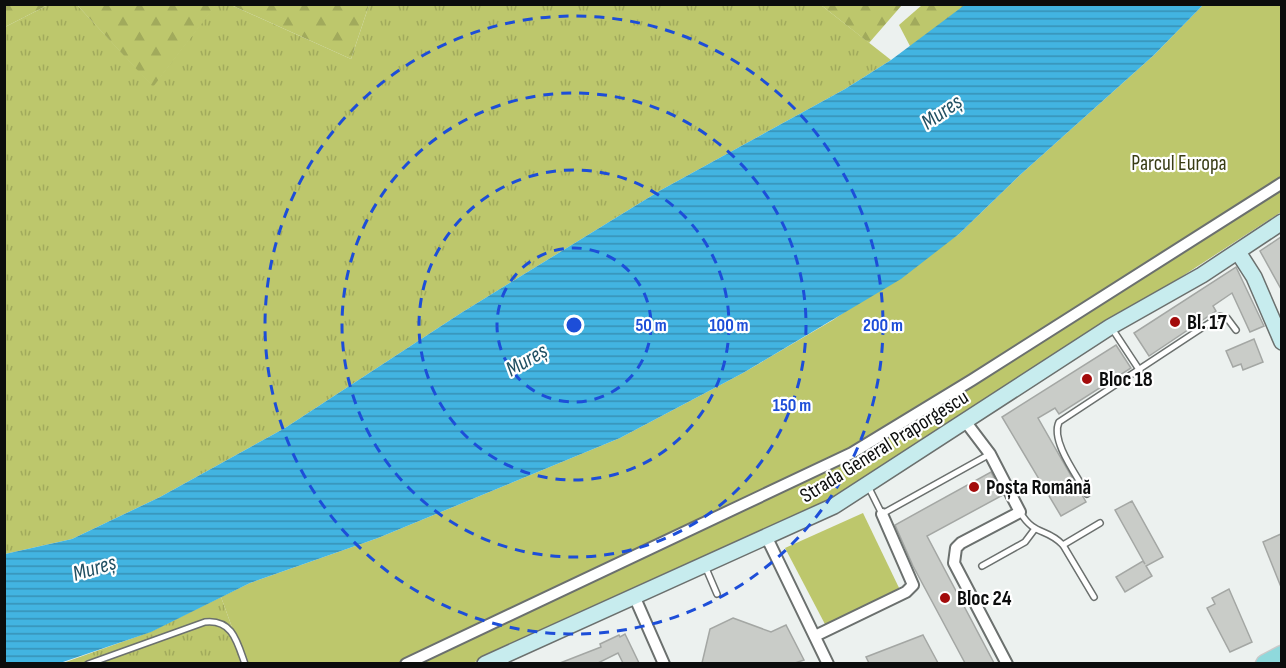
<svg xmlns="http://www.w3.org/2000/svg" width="1286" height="668" font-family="'Sofia Sans Condensed',sans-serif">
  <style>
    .grass { fill: url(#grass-tufts) }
    .forest { fill: url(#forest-firs) }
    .park { fill: #bdc76c }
    .water { fill: url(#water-rules) }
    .building { fill: #c9ccc8; stroke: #a4a7a4; stroke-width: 1.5 }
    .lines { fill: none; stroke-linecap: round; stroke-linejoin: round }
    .lane-casing { stroke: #6b706e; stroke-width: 8 }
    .street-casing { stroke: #6b706e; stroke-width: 14 }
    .secondary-casing { stroke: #6b706e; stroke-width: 18 }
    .primary-casing { stroke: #cacaca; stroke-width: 21 }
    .lane { stroke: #fff; stroke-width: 5 }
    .street { stroke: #fff; stroke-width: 10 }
    .secondary { stroke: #c7ecee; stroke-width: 15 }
    .primary { stroke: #8fd9dc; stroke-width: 18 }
    .ring { fill: none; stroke: #1d4ed8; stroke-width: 3; stroke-dasharray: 10 8 }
    .poi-dot { fill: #a30b0b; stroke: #fff; stroke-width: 2 }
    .labels { text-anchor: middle; stroke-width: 4.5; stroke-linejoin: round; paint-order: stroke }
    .park-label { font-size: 21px; fill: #393d15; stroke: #fff }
    .poi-label { font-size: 21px; font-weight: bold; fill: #0c0d0d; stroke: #fff; text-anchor: start }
    .street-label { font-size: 21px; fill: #0c0d0d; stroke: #fff }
    .water-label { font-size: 22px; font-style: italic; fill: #215063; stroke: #fff }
    .centre { fill: #1d4ed8; stroke: #fff; stroke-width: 3 }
    .ring-label { font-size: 18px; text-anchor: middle; font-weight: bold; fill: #1d4ed8; stroke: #fff; stroke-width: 4.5; stroke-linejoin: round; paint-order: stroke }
  </style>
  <defs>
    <pattern id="grass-tufts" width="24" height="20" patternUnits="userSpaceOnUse" patternTransform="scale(1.5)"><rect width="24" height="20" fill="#bdc76c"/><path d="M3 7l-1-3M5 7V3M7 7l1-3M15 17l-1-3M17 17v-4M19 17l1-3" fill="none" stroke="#a1aa5c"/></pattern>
    <pattern id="forest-firs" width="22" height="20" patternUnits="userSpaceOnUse" patternTransform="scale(1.5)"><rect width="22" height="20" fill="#bdc76c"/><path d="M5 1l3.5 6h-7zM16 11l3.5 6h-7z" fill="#a1aa5c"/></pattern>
    <pattern id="water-rules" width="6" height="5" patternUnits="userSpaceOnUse" patternTransform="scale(1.5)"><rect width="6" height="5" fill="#42b4e1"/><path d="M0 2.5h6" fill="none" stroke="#3691b5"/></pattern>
  </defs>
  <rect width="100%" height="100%" fill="#ecf1ef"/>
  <g class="grass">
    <polygon points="216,4 231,5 351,59 369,5 821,5 891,60 845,89 661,190 461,313 285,428 160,497 72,539 5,554 5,27 48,5 77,5 153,86"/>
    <polygon points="221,597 245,663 60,664 150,632"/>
  </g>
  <g class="forest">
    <polygon points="5,4 48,4 48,5 5,27"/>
    <polygon points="77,5 216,5 153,87"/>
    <polygon points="231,5 369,5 351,59"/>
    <polygon points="821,5 902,5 869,43"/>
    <polygon points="922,5 966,5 911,48 899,25"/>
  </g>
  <g class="park">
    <polygon points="1203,5 1281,5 1281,212 855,489 528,641 472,663 245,663 221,597 250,583 378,538 620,438 743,373 833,320 959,234 1020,175 1154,55"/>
    <polygon points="863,513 901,592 827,628 785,548"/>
  </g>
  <polygon class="water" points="966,4 1203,5 1154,55 1020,175 959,234 901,279 743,373 620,438 378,538 250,583 151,632 60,663 5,663 5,554 72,539 160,497 285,428 461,313 661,190 845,89 891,60"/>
  <g class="building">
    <polygon points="1281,237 1281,289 1260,251"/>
    <polygon points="1236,267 1264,326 1250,332 1232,293 1213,306 1216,311 1149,356 1134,333"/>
    <polygon points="1254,339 1263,362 1243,370 1241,364 1233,367 1226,351"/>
    <polygon points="1116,345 1131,368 1059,414 1055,408 1038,418 1086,502 1061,516 1002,417"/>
    <polygon points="991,472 1003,495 927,536 994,663 965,663 913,566 895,525"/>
    <polygon points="1132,501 1163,557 1146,566 1152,576 1125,592 1116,577 1143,561 1145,564 1115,510"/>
    <polygon points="1281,534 1281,587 1263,542"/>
    <polygon points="1229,589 1252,642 1230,652 1207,608 1215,604 1212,598"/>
    <polygon points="733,618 771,632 786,625 804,660 795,663 702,663 710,629"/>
    <polygon points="625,634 639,663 623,663 618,653 598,663 560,663 601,647 600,644 619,635 620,637"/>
    <polygon points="923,635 938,663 869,663 866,657"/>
  </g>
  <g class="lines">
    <defs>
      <g id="lane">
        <polyline points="1111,327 1140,371"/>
        <polyline points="868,486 882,514 990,454"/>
        <path d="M1087 494C1078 477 1050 441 1059 422L1220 316 1227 318 1236 330"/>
        <path d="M1020 512C1035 537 1046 527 1063 545L1100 523"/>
        <polyline points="1063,545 1094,597"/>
        <polyline points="705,566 717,594"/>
        <polyline points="982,566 1025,542 1034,530"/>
        <path d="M88 664 205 622C232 619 237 641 245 664"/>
      </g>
      <g id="street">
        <polyline points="965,421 990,454 1020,512 961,543 956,548 954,563 1007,664"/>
        <polyline points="767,538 828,664"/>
        <polyline points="635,598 664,664"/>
        <polyline points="815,636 906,592 913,585 882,514"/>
        <polyline points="406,664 852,453 972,380 1282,183"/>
      </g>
      <g id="secondary">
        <polyline points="1238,252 1254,277 1282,342"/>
        <polyline points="485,664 834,506 1110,327 1202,275 1282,222"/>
      </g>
      <polyline id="primary" points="1265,664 1282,655"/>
    </defs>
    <use href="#lane" class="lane-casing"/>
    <use href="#street" class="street-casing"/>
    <use href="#secondary" class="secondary-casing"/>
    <use href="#primary" class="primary-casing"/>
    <use href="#lane" class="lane"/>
    <use href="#street" class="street"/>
    <use href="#secondary" class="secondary"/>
    <use href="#primary" class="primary"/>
  </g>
  <g class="ring">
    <circle cx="574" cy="325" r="77"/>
    <circle cx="574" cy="325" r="155"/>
    <circle cx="574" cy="325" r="232"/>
    <circle cx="574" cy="325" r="309"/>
  </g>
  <g class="poi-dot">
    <circle cx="1175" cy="322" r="6"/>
    <circle cx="1087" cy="379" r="6"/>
    <circle cx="974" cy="487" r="6"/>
    <circle cx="945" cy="598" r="6"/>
  </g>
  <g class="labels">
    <g class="park-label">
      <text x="1179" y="170">Parcul Europa</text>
    </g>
    <g class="poi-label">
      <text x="1187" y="329">Bl. 17</text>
      <text x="1099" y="386">Bloc 18</text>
      <text x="986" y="494">Poșta Română</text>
      <text x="957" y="605">Bloc 24</text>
    </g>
    <g class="street-label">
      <text transform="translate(884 446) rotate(-32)" y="7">Strada General Praporgescu</text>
    </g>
    <g class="water-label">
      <text transform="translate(941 111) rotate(-35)" y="8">Mureș</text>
      <text transform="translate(526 359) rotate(-30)" y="8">Mureș</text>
      <text transform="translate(94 567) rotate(-17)" y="8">Mureș</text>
    </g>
  </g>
  <circle cx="574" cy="325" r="9" class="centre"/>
  <g class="ring-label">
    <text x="651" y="331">50 m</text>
    <text x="729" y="331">100 m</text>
    <text x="883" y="331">200 m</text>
    <text x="792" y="411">150 m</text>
  </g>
  <rect width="1286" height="668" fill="none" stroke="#0c0d0d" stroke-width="12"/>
</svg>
